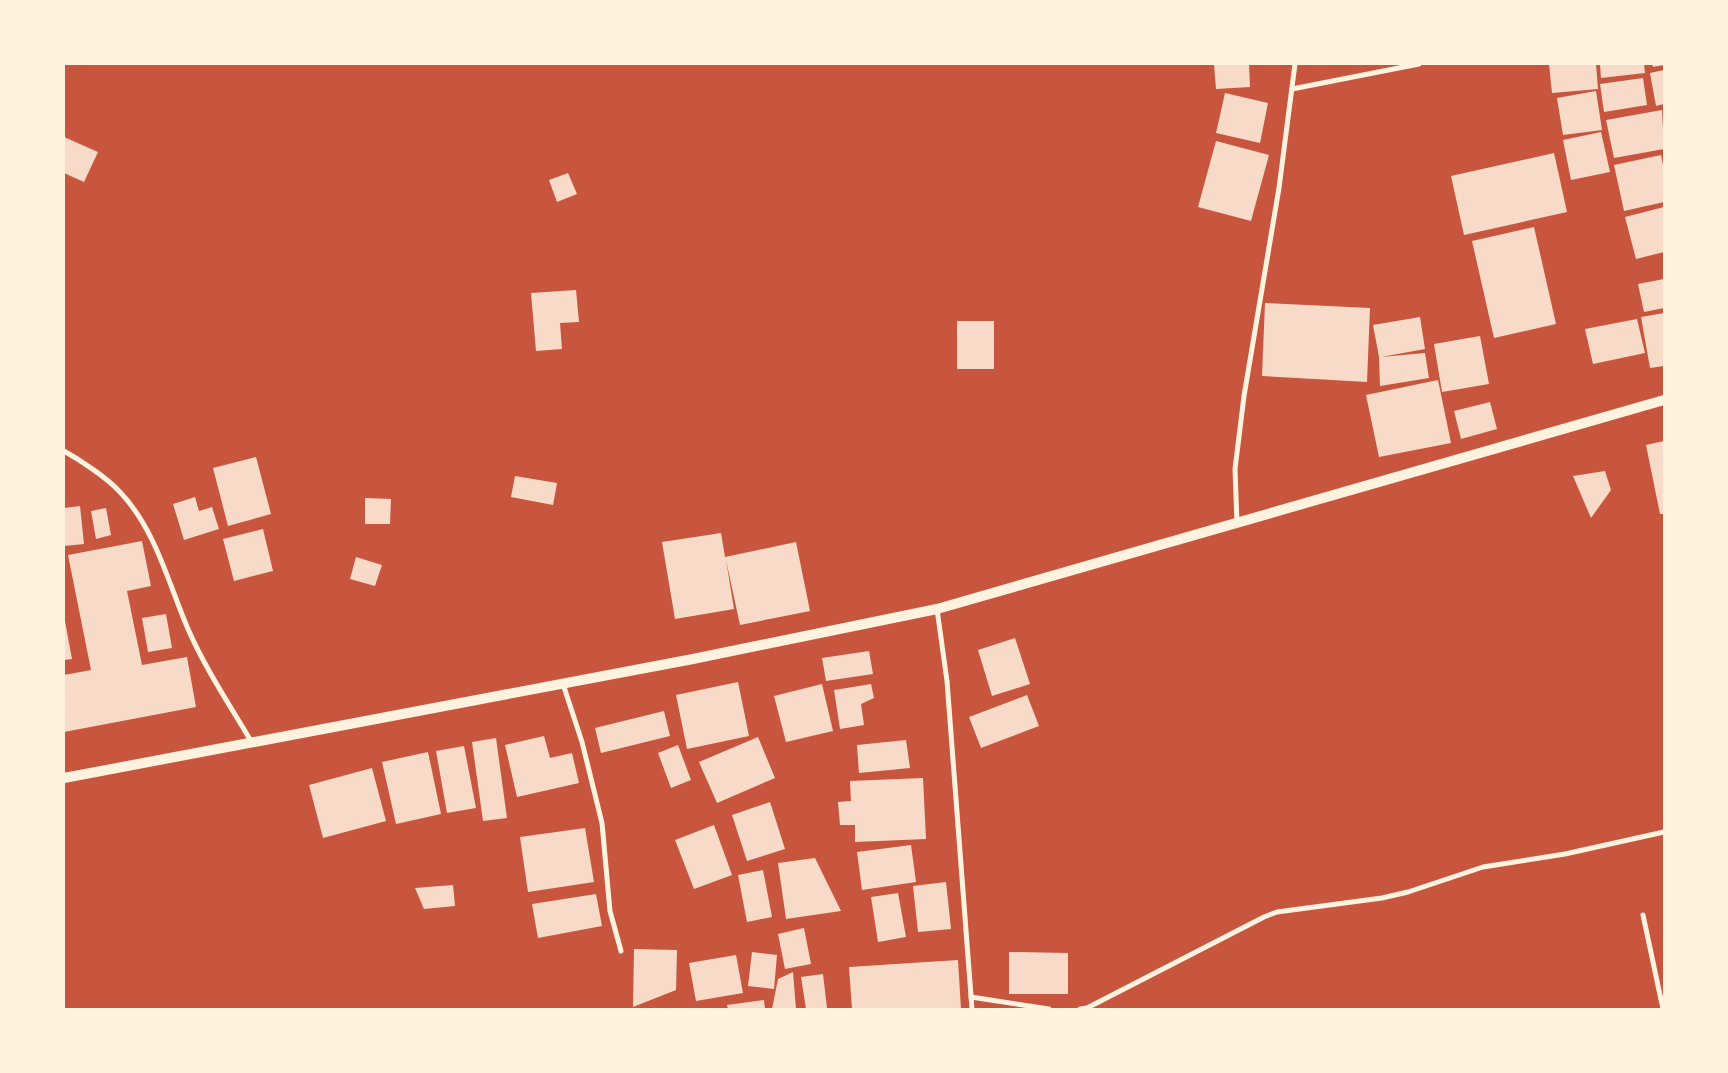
<svg xmlns="http://www.w3.org/2000/svg" width="1728" height="1073" font-family="Quicksand,sans-serif">
  <style>
    .building { fill: #f7dbc8 }
    .lines { fill: none; stroke-linecap: round; stroke-linejoin: round }
    .minor { stroke: #fff3e0; stroke-width: 5 }
    .secondary { stroke: #fff3e0; stroke-width: 10 }
  </style>
  <rect width="100%" height="100%" fill="#c8553d"/>
  <g class="building">
    <polygon points="1214,64 1249,64 1250,87 1216,89"/>
    <polygon points="1549,64 1596,64 1598,89 1552,93"/>
    <polygon points="1600,64 1644,64 1645,73 1601,78"/>
    <polygon points="1652,64 1664,64 1664,65 1653,67"/>
    <polygon points="1664,70 1664,104 1656,106 1650,73"/>
    <polygon points="1643,78 1647,105 1604,112 1600,84"/>
    <polygon points="1596,91 1602,130 1563,135 1557,98"/>
    <polygon points="1225,93 1268,103 1260,143 1216,133"/>
    <polygon points="1662,110 1664,149 1614,158 1606,120"/>
    <polygon points="1601,132 1610,172 1571,180 1563,140"/>
    <polygon points="64,137 98,152 84,182 64,173"/>
    <polygon points="1216,141 1269,155 1251,221 1198,207"/>
    <polygon points="1554,153 1567,212 1464,235 1451,176"/>
    <polygon points="1661,155 1664,170 1664,202 1624,211 1614,165"/>
    <polygon points="568,173 577,194 557,202 549,180"/>
    <polygon points="1664,207 1664,252 1636,259 1625,217"/>
    <polygon points="1534,227 1556,324 1494,338 1472,241"/>
    <polygon points="1664,279 1664,308 1644,312 1638,284"/>
    <polygon points="576,290 579,322 560,323 562,349 536,351 531,293"/>
    <polygon points="1265,303 1370,308 1367,382 1262,376"/>
    <polygon points="1664,313 1664,366 1650,368 1641,317"/>
    <polygon points="1420,317 1425,349 1381,357 1425,353 1429,378 1380,386 1379,357 1373,325"/>
    <polygon points="1637,319 1645,353 1593,364 1585,329"/>
    <rect x="957" y="321" width="37" height="48"/>
    <polygon points="1480,336 1489,384 1442,392 1434,344"/>
    <polygon points="1438,380 1451,443 1379,457 1366,395"/>
    <polygon points="1490,402 1497,429 1461,439 1454,411"/>
    <polygon points="1664,441 1664,514 1660,514 1646,445"/>
    <polygon points="256,457 271,514 228,526 213,468"/>
    <polygon points="1605,471 1611,490 1591,518 1573,476"/>
    <polygon points="515,476 557,483 553,505 511,497"/>
    <polygon points="195,497 199,511 212,507 219,529 184,540 173,504"/>
    <polygon points="365,498 391,499 390,524 365,524"/>
    <polygon points="80,506 84,544 64,546 64,508"/>
    <polygon points="106,508 111,535 96,539 91,511"/>
    <polygon points="263,529 273,571 234,581 223,539"/>
    <polygon points="721,533 725,557 796,542 810,611 740,625 726,560 734,609 675,619 662,542"/>
    <polygon points="142,541 151,586 127,591 142,665 187,657 196,707 64,732 64,675 91,670 68,555"/>
    <polygon points="356,557 382,565 375,586 350,579"/>
    <polygon points="166,614 172,648 148,652 142,618"/>
    <polygon points="64,616 72,659 64,660"/>
    <polygon points="1015,638 1030,684 992,696 978,650"/>
    <polygon points="869,651 873,674 826,681 822,658"/>
    <polygon points="738,682 749,736 687,749 676,695"/>
    <polygon points="822,684 833,731 786,742 774,696"/>
    <polygon points="871,684 874,698 861,704 864,725 840,729 834,690"/>
    <polygon points="1027,695 1039,726 981,748 969,717"/>
    <polygon points="664,711 670,736 601,753 595,728"/>
    <polygon points="544,736 550,758 572,753 579,783 517,797 505,745"/>
    <polygon points="758,737 775,778 717,803 699,762"/>
    <polygon points="496,738 507,818 483,821 472,742"/>
    <polygon points="906,740 910,768 859,773 857,745"/>
    <polygon points="678,745 691,780 671,788 658,753"/>
    <polygon points="464,746 476,808 447,813 436,751"/>
    <polygon points="428,752 441,814 396,824 382,762"/>
    <polygon points="372,768 386,821 323,838 309,785"/>
    <polygon points="923,778 926,839 855,842 855,825 840,825 838,802 851,801 850,781"/>
    <polygon points="770,802 785,849 747,861 732,815"/>
    <polygon points="714,825 732,875 694,889 675,840"/>
    <polygon points="585,828 594,882 528,892 520,837"/>
    <polygon points="911,845 916,882 862,890 857,852"/>
    <polygon points="815,858 841,911 786,919 778,863"/>
    <polygon points="763,870 772,917 747,922 738,875"/>
    <polygon points="946,882 951,929 918,932 913,886"/>
    <polygon points="453,885 455,906 424,909 415,888"/>
    <polygon points="898,893 906,937 878,942 871,897"/>
    <polygon points="596,894 602,926 538,938 532,904"/>
    <polygon points="804,928 811,964 785,969 778,934"/>
    <polygon points="634,949 677,950 676,990 633,1007"/>
    <polygon points="752,952 777,955 774,989 748,986"/>
    <polygon points="1009,952 1068,953 1068,994 1009,994"/>
    <polygon points="736,955 743,993 696,1001 689,963"/>
    <polygon points="958,960 961,1009 852,1009 849,967"/>
    <polygon points="793,972 796,1009 772,1009 778,979"/>
    <polygon points="823,974 827,1008 806,1009 801,977"/>
    <polygon points="764,1000 765,1009 728,1009 727,1005"/>
  </g>
  <g class="lines">
    <g class="minor">
      <polyline points="1292,89 1419,64"/>
      <path d="M64 451C80 460 106 477 119 491 155 528 168 582 188 629 205 668 229 704 251 741"/>
      <polyline points="1237,523 1235,469 1244,396 1279,188 1295,64"/>
      <polyline points="937,609 947,681 972,1009"/>
      <polyline points="563,684 582,742 602,823 610,911 621,951"/>
      <polyline points="1643,915 1663,1009"/>
      <polyline points="971,997 1049,1009"/>
      <polyline points="1080,1009 1087,1008 1264,917 1277,912 1382,898 1408,892 1483,867 1565,854 1664,832"/>
    </g>
    <polyline class="secondary" points="64,778 693,659 937,609 1664,400"/>
  </g>
  <rect width="1728" height="1073" fill="none" stroke="#fff3e0" stroke-width="130"/>
</svg>
